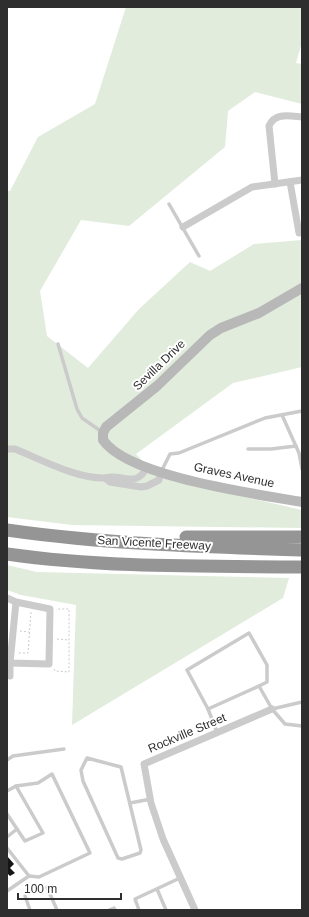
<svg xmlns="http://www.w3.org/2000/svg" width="309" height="917" font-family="Arial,sans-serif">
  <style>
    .green { fill: #e1ecdc }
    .building { fill: #151515 }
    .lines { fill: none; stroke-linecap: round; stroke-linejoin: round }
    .path { stroke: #cbcbcb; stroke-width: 1; stroke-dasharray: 2 2; stroke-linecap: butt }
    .lane { stroke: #cbcbcb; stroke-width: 3.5 }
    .street { stroke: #cbcbcb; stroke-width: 7 }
    .secondary { stroke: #b8b8b8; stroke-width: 10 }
    .highway { stroke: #959595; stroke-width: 13 }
    .labels { text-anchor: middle; stroke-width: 4; stroke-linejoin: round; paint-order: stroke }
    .street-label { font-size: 12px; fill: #2e2e2e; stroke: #fff }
  </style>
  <rect width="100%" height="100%" fill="#fff"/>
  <g class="green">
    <polygon points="126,7 302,7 302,42 296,63 302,64 302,104 255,92 228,111 225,147 129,226 81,220 40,291 47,336 88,368 139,309 190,262 210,271 254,244 302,240 302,367 233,383 136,454 158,477 302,510 302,528 72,525 7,517 7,191 10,191 38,137 95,104"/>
    <polygon points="7,565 37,572 289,578 283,598 72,725 76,605 21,595 7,590"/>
  </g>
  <polygon class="building" points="7,856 14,864 10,868 15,873 10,876 7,873"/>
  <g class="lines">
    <g class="path">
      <polyline points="20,631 29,632"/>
      <polyline points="57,639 69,640"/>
      <polyline points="19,653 28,653 31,612"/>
      <polyline points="54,669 55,671 69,672 69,609 56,609"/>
    </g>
    <g class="lane">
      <polyline points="169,204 199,256"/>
      <polyline points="58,344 77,409 82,418 102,432"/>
      <polyline points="282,415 299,453 302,469"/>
      <polyline points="248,449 271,449 296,446"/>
      <polyline points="161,472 170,454 179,453 265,418 302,411"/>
      <polyline points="208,709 187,670 249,633 267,665 267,682 259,686"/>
      <polyline points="272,709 302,702"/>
      <polyline points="217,732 208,709 259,686 272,709 285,724 302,726"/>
      <polygon points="87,758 121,767 141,850 140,853 122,859 118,858 83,781 81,770"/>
      <polyline points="7,760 13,756 64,749"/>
      <polyline points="7,791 16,786 38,783 52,774 90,853 39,877 29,876"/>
      <polyline points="130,803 151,799"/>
      <polyline points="7,814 25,841 43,833 16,786"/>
      <polyline points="7,837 17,829"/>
      <polyline points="7,848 29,876 7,891"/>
      <polyline points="47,887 57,910"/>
      <polyline points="157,889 166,910"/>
      <polyline points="25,896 30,910"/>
      <polyline points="109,910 114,908 115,910"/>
      <polyline points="139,910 135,899 180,878"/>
    </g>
    <g class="street">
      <polyline points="290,182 299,233"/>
      <path d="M275 184 269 126C275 112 290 116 302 117"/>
      <polyline points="183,227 252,187 302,180"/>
      <path d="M7 449H15C40 459 77 479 105 478 107 478 108 477 110 477 126 476 137 487 147 467"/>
      <polyline points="105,478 110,482 141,487 147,486 159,480 161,472"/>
      <polyline points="7,598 16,602 50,609 49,664 10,663 16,602"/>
      <polyline points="10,676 10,663"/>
      <polyline points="195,910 163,839 151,803 144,764 272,709"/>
    </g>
    <path class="secondary" d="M302 288 259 313 221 328 210 335 157 386 106 427 103 433V440C128 477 257 494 302 502"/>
    <g class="highway">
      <path d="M7 530C104 544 204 547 302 550"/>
      <polyline points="186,537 302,537"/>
      <path d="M7 554C105 568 204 566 302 567"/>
    </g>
  </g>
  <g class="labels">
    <g class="street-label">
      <text transform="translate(159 365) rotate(-44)" y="4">Sevilla Drive</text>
      <text transform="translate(234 475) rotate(12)" y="4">Graves Avenue</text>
      <text transform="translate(154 543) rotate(3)" y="4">San Vicente Freeway</text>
      <text transform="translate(187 733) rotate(-23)" y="4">Rockville Street</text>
    </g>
  </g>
  <rect width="309" height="917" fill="none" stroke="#2e2e2e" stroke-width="16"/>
  <path d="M18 893v6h103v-6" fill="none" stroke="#2e2e2e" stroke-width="2"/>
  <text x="24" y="893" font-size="12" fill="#2e2e2e" stroke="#ffffff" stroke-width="3" paint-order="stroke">100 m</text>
</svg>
